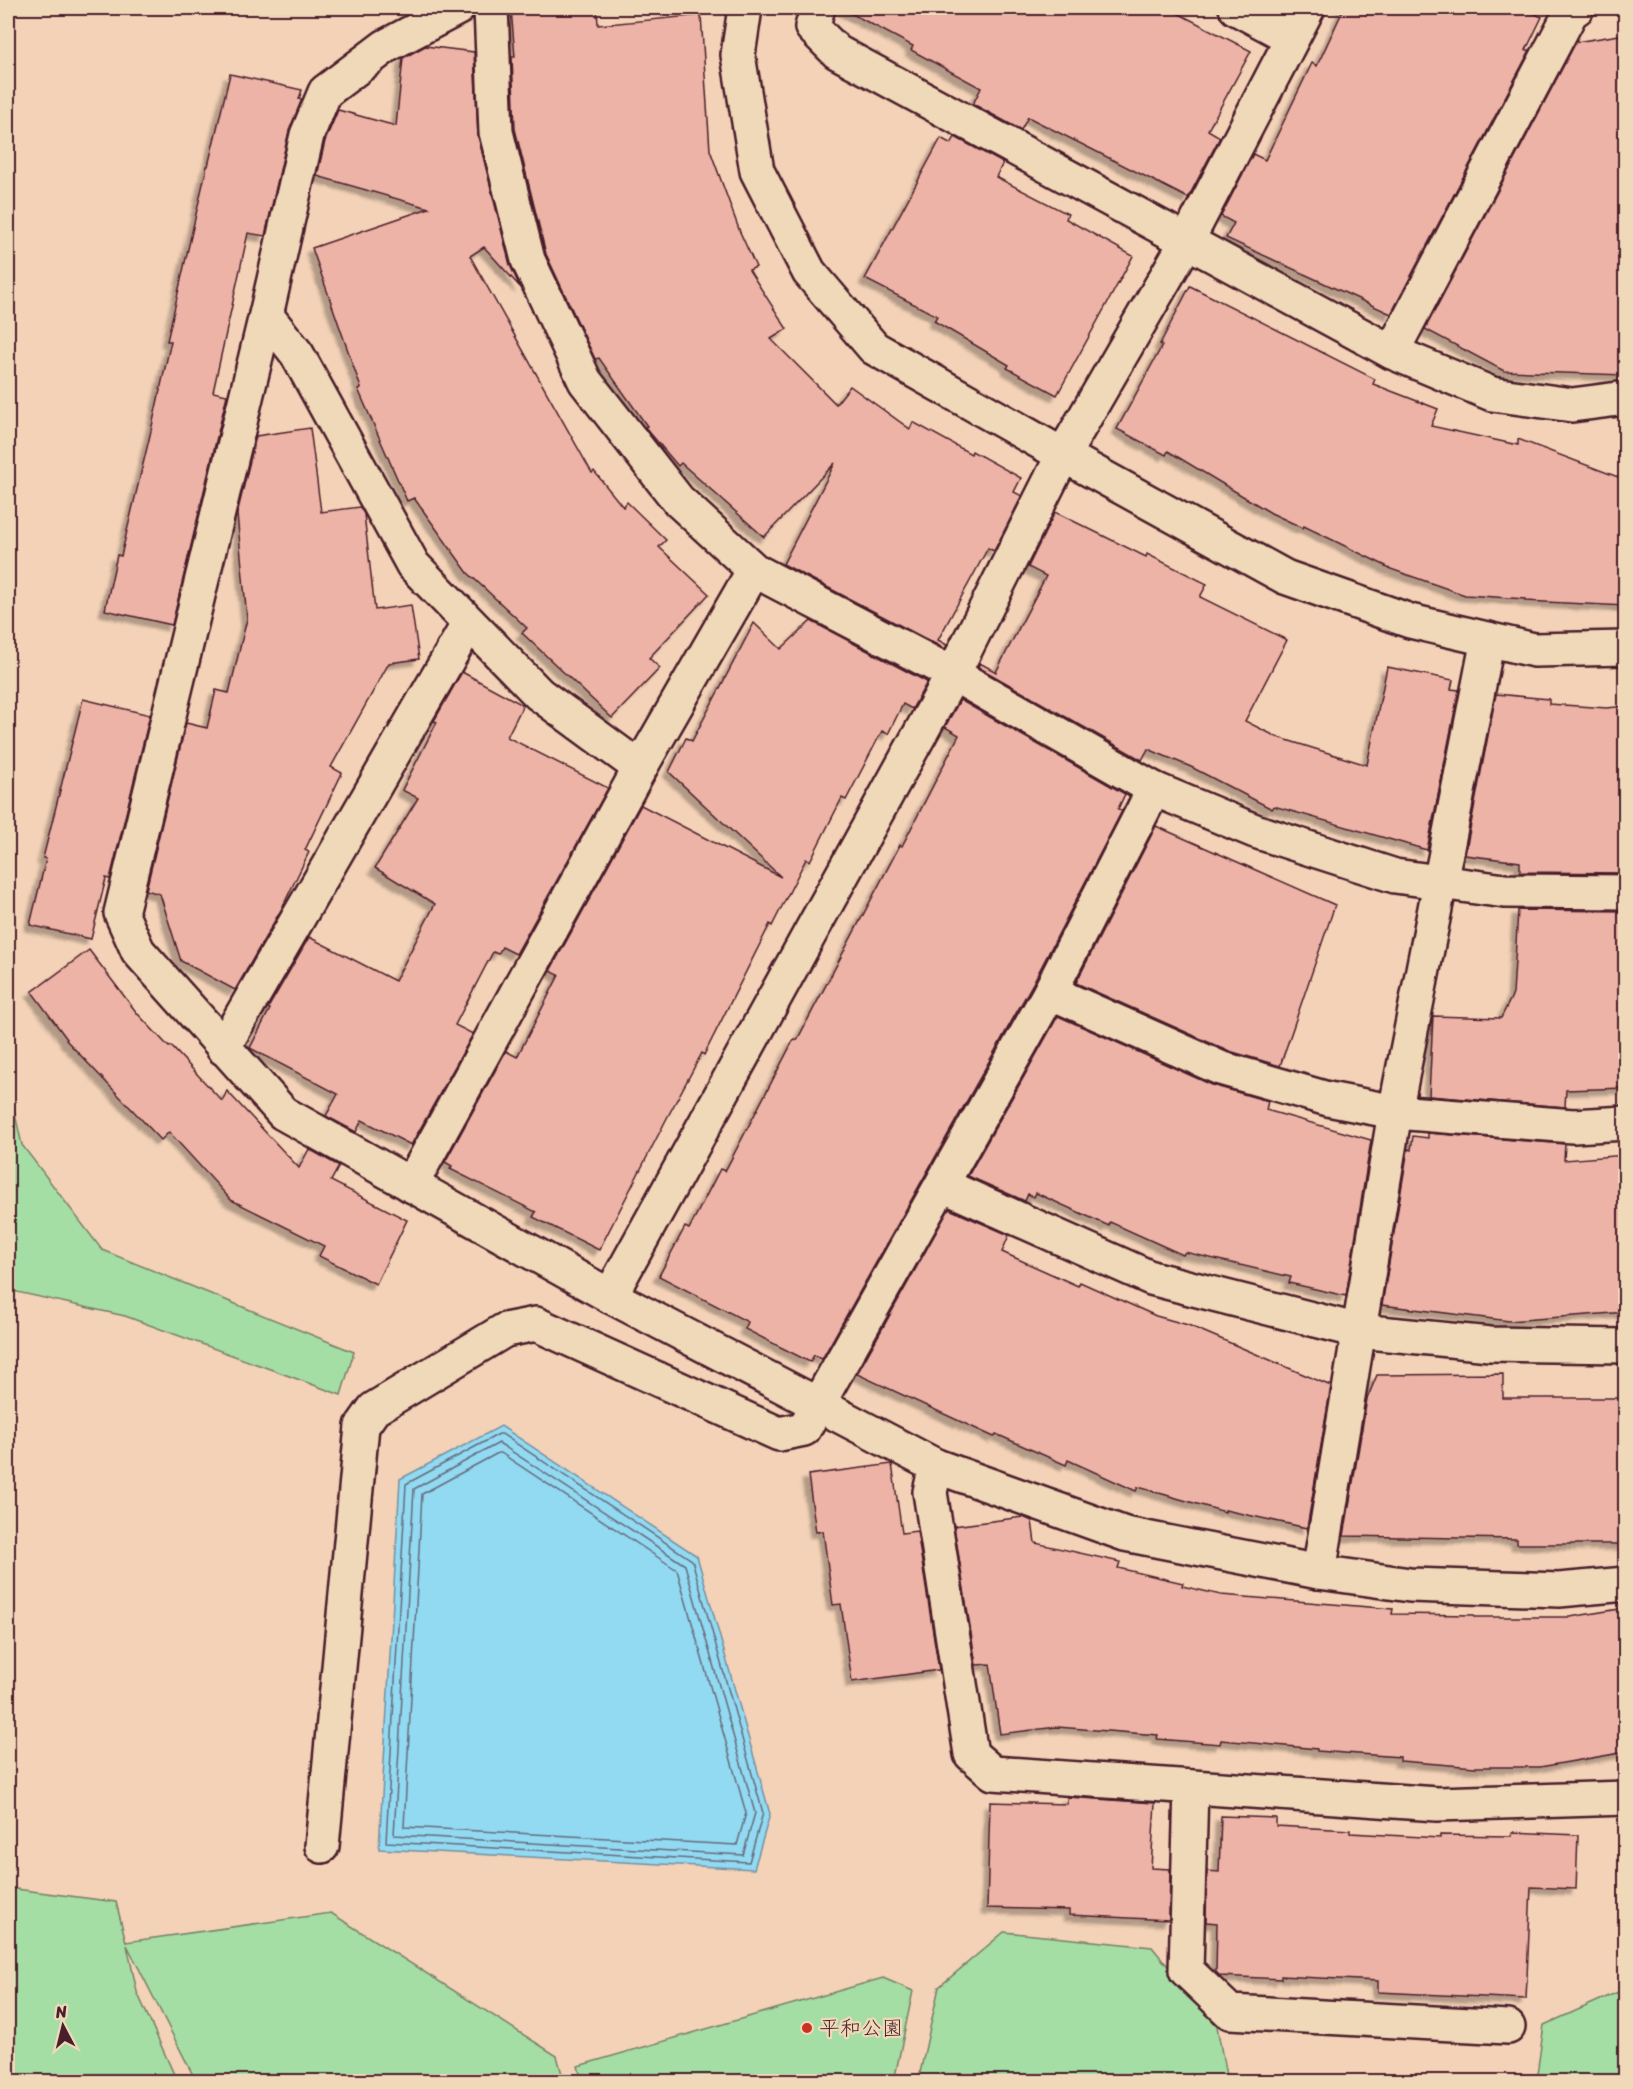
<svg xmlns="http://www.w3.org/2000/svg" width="1633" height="2089" font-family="Sriracha,'Klee One',sans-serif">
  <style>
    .green { fill: #a4dea4; stroke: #777e68; stroke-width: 1.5 }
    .water { fill: #91daf2; stroke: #758fa2; stroke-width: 1.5 }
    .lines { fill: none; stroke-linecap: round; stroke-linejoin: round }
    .shore { stroke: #666a7b; stroke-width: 1.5 }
    .building { fill: #ecb3a6; stroke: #4a1f2b; stroke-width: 1.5; filter: url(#shadow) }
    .minor-casing { stroke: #4a1f2b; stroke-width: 38 }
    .minor { stroke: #f0d9b9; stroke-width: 33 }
    .poi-dot { fill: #c8321e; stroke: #f0d9b9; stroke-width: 2 }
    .labels { text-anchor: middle; stroke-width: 4.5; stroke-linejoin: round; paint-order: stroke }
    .poi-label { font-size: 21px; fill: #4a1f2b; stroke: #f0d9b9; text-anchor: start }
  </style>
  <defs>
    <filter id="shadow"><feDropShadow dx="-5.5" dy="5.5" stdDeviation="1.5" flood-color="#0004"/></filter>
  </defs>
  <rect width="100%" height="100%" fill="#f3d2b7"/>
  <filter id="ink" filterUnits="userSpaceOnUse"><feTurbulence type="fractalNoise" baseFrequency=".0167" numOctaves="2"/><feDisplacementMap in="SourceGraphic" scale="12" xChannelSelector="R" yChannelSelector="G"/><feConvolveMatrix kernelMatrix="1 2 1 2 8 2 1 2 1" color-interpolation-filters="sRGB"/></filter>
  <g filter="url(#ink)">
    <g class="green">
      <polygon points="8,1083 22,1145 102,1250 354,1352 341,1395 125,1316 8,1290"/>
      <polygon points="8,1888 116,1902 126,1942 331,1913 557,2056 564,2081 196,2081 127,1945 137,1992 177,2081 8,2081"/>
      <polygon points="1004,1932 1152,1947 1217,2026 1227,2081 918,2082 939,1987"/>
      <polygon points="883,1978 913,1991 894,2081 582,2081 578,2066"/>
      <polygon points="1625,1989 1625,2081 1536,2081 1544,2025"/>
    </g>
    <polygon class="water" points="501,1426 697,1556 770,1814 754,1869 379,1849 400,1479"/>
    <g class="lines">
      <g class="shore">
        <polygon points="499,1434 502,1434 692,1560 763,1813 749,1862 386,1842 406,1484"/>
        <polygon points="499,1443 685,1565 755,1813 743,1855 394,1835 414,1489"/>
        <polygon points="498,1453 501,1453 677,1570 746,1813 737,1845 404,1827 422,1494"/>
      </g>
    </g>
    <g class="building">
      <polygon points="511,8 597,8 598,25 701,15 710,150 740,232 756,267 749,270 787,329 771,339 836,404 850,386 910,429 913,422 971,454 972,451 1021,478 1014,492 1022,496 994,551 988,548 938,640 947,645 945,649 783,564 835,463 764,537 681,463 678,466 645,427 647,426 599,358 595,359 546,254 515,129 512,57 515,57"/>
      <polygon points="841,8 1168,8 1251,51 1208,130 1220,137 1188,198 1028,117 1021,130 973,104 981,88 911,50 913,46"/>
      <polygon points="1344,8 1521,8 1542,17 1526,50 1530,50 1391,314 1226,238 1234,223 1221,216 1253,154 1265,160 1312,63 1317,66"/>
      <polygon points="1626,34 1626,375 1504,371 1425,329 1576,42"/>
      <polygon points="425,46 474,52 478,136 510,265 520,287 484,247 470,256 592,473 594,471 623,507 627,502 666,540 659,547 709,594 649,658 660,668 612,718 522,633 527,628 468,573 414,498 407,501 358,389 361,388 312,248 429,208 317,176 325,141 338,110 396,126 403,58"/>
      <polygon points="230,74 302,90 299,99 302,99 289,131 265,236 248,233 213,392 227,395 172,625 105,610 117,555 121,556 150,435 171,341 167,341 207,166 208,166"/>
      <polygon points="955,137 1003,163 996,177 1068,214 1066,219 1133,256 1057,395 1007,368 1009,365 934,321 937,316 865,279 941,138 951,144"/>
      <polygon points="1190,286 1375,379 1373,384 1438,409 1431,426 1518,445 1518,439 1626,480 1626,606 1525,601 1525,599 1465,595 1385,567 1386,566 1304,526 1303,528 1271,513 1168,451 1166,455 1117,429 1162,346 1160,344"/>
      <polygon points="310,428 321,512 360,507 364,514 375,610 411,605 419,659 389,663 331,767 342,773 305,850 309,852 282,908 235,990 181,961 160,894 146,890 186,723 207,728 216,690 229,693 247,619 237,514 256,436"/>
      <polygon points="1055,512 1146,557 1147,554 1207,584 1200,597 1287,640 1245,721 1277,737 1367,765 1387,667 1453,680 1451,689 1459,690 1427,850 1274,806 1272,809 1191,767 1148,749 1142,760 978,667 980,663 996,672 1046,576 1028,567"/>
      <polygon points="811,621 927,682 912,709 903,704 888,734 882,731 846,800 842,798 810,861 806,859 772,926 770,924 704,1055 702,1053 667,1118 599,1250 533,1217 536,1212 450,1169 452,1166 445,1162 506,1051 517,1057 559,975 550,971 641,805 781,877 669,772 686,738 692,741 754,623 781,649"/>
      <polygon points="462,672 523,705 507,737 608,788 516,954 502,947 498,954 493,952 455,1025 473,1034 411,1145 362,1120 356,1132 326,1116 338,1094 250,1048 270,1009 268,1008 309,937 395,981 435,904 375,868 418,798 402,790 437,722 434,721"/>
      <polygon points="1496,694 1549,699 1549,704 1607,708 1626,706 1626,873 1520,872 1520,862 1465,855"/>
      <polygon points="83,699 150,715 110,879 106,878 91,939 30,925 46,859 43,858"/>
      <polygon points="960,700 1125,794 1118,809 1122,811 1033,983 822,1359 814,1355 810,1362 745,1329 748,1322 659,1276 685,1227 689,1229 720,1169 725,1171 794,1039 797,1040 900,845 902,846 959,735 945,727"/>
      <polygon points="1156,826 1335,905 1280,1066 1226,1050 1076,983"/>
      <polygon points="1518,910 1626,911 1626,1088 1566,1090 1565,1107 1429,1096 1433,1016 1501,1018 1513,994"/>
      <polygon points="89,950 137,1013 169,1047 171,1046 222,1101 227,1091 299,1168 309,1149 339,1166 331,1181 407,1220 376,1284 319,1256 324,1246 231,1200 169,1132 161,1140 66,1040 67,1039 32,992"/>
      <polygon points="1058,1016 1212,1085 1268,1101 1266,1110 1371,1140 1346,1296 1289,1283 1291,1277 1185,1252 1183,1255 1110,1222 1109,1226 1036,1193 1034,1197 1028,1194 1025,1201 968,1176"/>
      <polygon points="1428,1133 1565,1144 1564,1160 1626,1155 1626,1312 1509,1321 1382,1305 1408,1149 1411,1150 1413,1136 1428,1138"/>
      <polygon points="949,1209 1009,1235 1002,1252 1078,1286 1080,1282 1156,1316 1188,1325 1331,1386 1307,1528 1225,1510 1225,1512 1138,1487 1136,1491 1068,1460 1066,1465 996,1434 994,1437 857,1374"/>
      <polygon points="1503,1374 1503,1398 1626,1398 1626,1544 1517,1544 1517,1539 1344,1536 1367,1399 1377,1375"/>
      <polygon points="892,1464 902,1533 917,1531 939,1670 852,1682 841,1604 833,1605 823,1531 816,1532 808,1475"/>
      <polygon points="1023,1517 1032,1521 1035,1543 1120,1562 1118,1568 1183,1583 1182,1586 1221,1595 1393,1609 1392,1614 1474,1615 1474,1617 1570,1617 1626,1608 1626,1752 1540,1767 1475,1767 1400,1761 1400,1757 1317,1751 1317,1749 1221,1740 1220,1744 1157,1739 1158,1735 1057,1727 1000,1734 990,1664 976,1665 954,1526"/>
      <polygon points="1067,1797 1155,1803 1151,1868 1170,1869 1169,1920 1069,1915 1069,1910 987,1908 990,1802 1067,1804"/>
      <polygon points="1221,1816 1276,1818 1276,1826 1350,1830 1350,1833 1440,1838 1440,1835 1512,1836 1512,1832 1578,1835 1576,1889 1531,1887 1526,1999 1378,1992 1378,1981 1281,1976 1281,1979 1220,1976 1216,1972 1217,1923 1206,1922 1207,1871 1219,1872"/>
    </g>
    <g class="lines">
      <defs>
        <g id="minor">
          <polyline points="458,8 386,46 325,92 307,135 266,315 121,913 138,951 283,1113 610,1296 936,1466 1125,1534 1319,1572 1410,1585 1559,1590 1626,1584"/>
          <polyline points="491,8 496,132 528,260 585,381 678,500 754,570 953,674 1154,789 1255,831 1395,876 1505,891 1626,892"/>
          <polyline points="745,8 738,55 757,171 809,272 874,348 1063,455 1285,577 1410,621 1534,650 1626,648"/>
          <polyline points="818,8 812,27 837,52 1392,352 1492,394 1572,405 1626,398"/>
          <polyline points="1236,8 1292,38"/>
          <polyline points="266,315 297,354 413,565 539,694 640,768"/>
          <polyline points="1392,352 1571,12 1577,8"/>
          <polyline points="1050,992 1220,1068 1328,1099 1395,1112 1573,1126 1626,1123"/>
          <polyline points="223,1048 469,623"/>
          <polyline points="411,1185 640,768 754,570"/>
          <polyline points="942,1185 1151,1278 1359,1331 1490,1344 1626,1346"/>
          <polyline points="610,1296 953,674 1063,455 1187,241 1308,8"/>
          <polyline points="936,1466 930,1492 971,1754 993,1773 1437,1804 1626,1798"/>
          <polyline points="1319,1572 1395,1112 1488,639"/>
          <polyline points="1191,1787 1186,1970 1230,2012 1508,2027"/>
          <polyline points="322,1846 362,1426 374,1409 505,1330 536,1324 779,1434 804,1429 1050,992 1154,789"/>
        </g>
      </defs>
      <use href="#minor" class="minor-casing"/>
      <use href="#minor" class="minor"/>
    </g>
  </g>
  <circle class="poi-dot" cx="807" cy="2028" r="6"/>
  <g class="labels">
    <g class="poi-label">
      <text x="819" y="2035">平和公園</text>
    </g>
  </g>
  <rect width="1633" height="2089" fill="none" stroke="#f0d9b9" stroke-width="30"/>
  <rect x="15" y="15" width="1603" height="2059" fill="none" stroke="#4a1f2b" stroke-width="2" filter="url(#ink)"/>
  <g transform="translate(63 2026) rotate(353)" stroke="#f0d9b9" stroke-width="4.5" paint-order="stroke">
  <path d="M0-4.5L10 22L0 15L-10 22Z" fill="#4a1f2b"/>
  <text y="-9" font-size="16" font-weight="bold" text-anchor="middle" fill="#4a1f2b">N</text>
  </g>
</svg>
